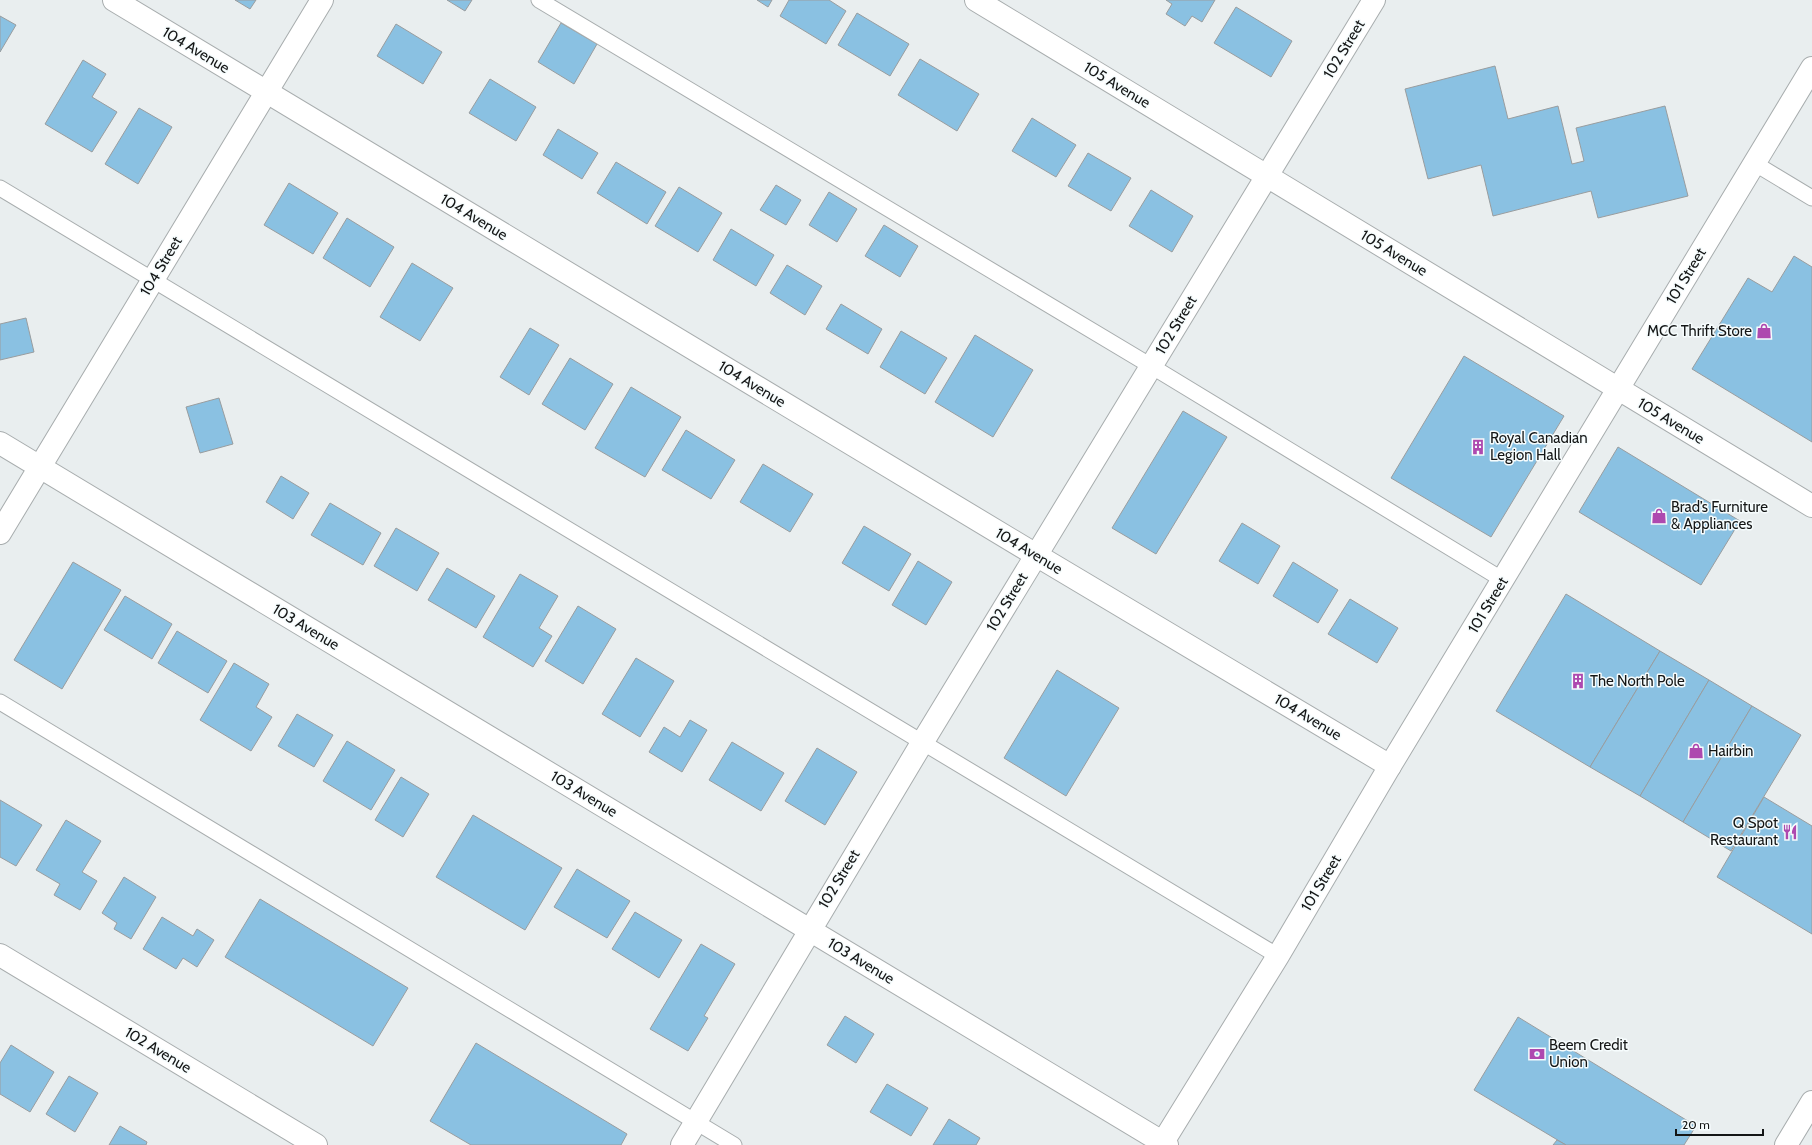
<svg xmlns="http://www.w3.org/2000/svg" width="1812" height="1145" font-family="Cabin,sans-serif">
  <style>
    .building { fill: #8ac1e2; stroke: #999d9f }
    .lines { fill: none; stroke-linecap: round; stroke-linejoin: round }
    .lane-casing { stroke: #a8adae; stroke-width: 17 }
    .street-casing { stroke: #a8adae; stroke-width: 24 }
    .secondary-casing { stroke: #a8adae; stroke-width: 24 }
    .lane { stroke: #fff; stroke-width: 15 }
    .street { stroke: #fff; stroke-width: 22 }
    .secondary { stroke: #fff; stroke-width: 22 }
    .labels { text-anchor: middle; stroke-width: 3; stroke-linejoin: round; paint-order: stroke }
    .street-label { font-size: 15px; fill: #141616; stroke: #f6fcfd }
    .poi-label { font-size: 15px; fill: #141616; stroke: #f6fcfd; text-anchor: start }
  </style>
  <rect width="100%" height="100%" fill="#e9eeef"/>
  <g class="building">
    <polygon points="235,0 256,0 250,9"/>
    <polygon points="447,0 472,0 465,11"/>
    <polygon points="757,0 772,0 768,7"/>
    <polygon points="789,0 829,0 846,11 826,44 780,16"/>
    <polygon points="1166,0 1215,0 1202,22 1192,16 1185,26 1166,14 1172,4"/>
    <polygon points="1236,7 1292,41 1271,77 1214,43"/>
    <polygon points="857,13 909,44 890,76 838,45"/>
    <polygon points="0,16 16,25 0,52"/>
    <polygon points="561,23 597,44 574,84 538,62"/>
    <polygon points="396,24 442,52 423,84 377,56"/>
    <polygon points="920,59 979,94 957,131 898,95"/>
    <polygon points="83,60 106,74 92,97 117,112 92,152 45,124"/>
    <polygon points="1495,66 1508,119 1558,106 1572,164 1584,161 1576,128 1665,106 1688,196 1598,218 1591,191 1493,216 1481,165 1428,179 1405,89"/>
    <polygon points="490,79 536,107 516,141 469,113"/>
    <polygon points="139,108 172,127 138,184 105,164"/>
    <polygon points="1032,118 1076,145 1056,177 1012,151"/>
    <polygon points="558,129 598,153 582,179 543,155"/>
    <polygon points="1088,153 1131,178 1111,211 1068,186"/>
    <polygon points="616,162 666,192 647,224 597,193"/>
    <polygon points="289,183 338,213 313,254 264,225"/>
    <polygon points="776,185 801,200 786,225 760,210"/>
    <polygon points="679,187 722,213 698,252 655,226"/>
    <polygon points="1151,190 1193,216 1172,252 1129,226"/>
    <polygon points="829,192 857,209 837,242 809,225"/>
    <polygon points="347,218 394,247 370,287 323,258"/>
    <polygon points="884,225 918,246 900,277 865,256"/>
    <polygon points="731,229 774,255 756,286 713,260"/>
    <polygon points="1794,256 1812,267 1812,442 1692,369 1748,278 1772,292"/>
    <polygon points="412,263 453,288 420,341 380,317"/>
    <polygon points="787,265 822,286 805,315 770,293"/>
    <polygon points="841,304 882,329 868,354 826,329"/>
    <polygon points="26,318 34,352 0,360 0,324"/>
    <polygon points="530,328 559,345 529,395 500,377"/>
    <polygon points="901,331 947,358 925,394 880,367"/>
    <polygon points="975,335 1033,370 993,437 935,402"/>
    <polygon points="1464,356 1564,416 1491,537 1391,478"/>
    <polygon points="570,358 613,384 585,430 542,404"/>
    <polygon points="631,387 681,417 645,477 595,448"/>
    <polygon points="219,398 233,444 200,453 186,407"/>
    <polygon points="1183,411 1227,437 1156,554 1112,528"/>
    <polygon points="686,430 735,460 711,499 662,470"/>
    <polygon points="1618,447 1740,521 1701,585 1579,512"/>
    <polygon points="763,464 813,494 790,532 740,502"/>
    <polygon points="281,476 309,493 293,519 266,502"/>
    <polygon points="330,503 381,533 363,565 311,535"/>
    <polygon points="1242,523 1280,546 1258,584 1219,561"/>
    <polygon points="864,526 911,554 889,591 842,563"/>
    <polygon points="396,528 439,553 417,591 374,566"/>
    <polygon points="918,561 952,582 926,625 892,605"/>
    <polygon points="73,562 121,590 62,689 14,660"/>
    <polygon points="1293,562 1338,590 1318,623 1273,596"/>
    <polygon points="447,568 495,596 476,628 428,600"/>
    <polygon points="520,574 558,596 539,628 552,636 533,667 483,637"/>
    <polygon points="1566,594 1660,651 1590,767 1496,711"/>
    <polygon points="125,596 172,624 152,659 104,630"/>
    <polygon points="1350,599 1398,628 1377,663 1328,634"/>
    <polygon points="578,606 616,629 583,684 545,661"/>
    <polygon points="177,631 227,661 208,693 158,663"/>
    <polygon points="1660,651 1709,680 1640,796 1590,767"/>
    <polygon points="636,658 674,681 640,737 602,714"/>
    <polygon points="234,663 269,684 256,707 272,717 251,751 200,720"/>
    <polygon points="1057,670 1119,708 1066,796 1004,758"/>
    <polygon points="1709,680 1752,706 1683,822 1640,796"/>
    <polygon points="1752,706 1801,735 1731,851 1683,822"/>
    <polygon points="297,714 333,735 314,767 278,746"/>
    <polygon points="690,720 707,730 682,772 649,752 664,727 680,737"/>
    <polygon points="347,741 395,770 371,810 323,781"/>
    <polygon points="732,742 784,773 761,811 709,780"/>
    <polygon points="817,748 857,772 825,825 785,801"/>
    <polygon points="401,777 429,794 403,837 375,820"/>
    <polygon points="1764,797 1812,826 1812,934 1717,877"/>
    <polygon points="0,800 42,825 16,866 0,857"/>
    <polygon points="473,815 562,868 525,930 436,877"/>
    <polygon points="66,820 101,841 82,872 97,881 80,910 54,895 60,884 36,870"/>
    <polygon points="577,869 630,901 607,938 554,907"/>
    <polygon points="124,877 156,897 131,939 114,929 117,923 102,913"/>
    <polygon points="260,899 408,988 373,1046 225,957"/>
    <polygon points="635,912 682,940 659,978 612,949"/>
    <polygon points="162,917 193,936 197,929 214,940 197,967 183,958 176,969 143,949"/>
    <polygon points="701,944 735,964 704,1016 708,1018 688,1051 650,1029"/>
    <polygon points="845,1016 874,1034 856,1063 827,1045"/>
    <polygon points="1518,1017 1696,1126 1684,1145 1566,1145 1474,1090"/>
    <polygon points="476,1043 627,1134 621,1145 471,1145 430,1121"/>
    <polygon points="11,1045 54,1072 30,1112 0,1094 0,1063"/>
    <polygon points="69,1076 98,1093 75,1132 46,1114"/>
    <polygon points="887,1084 928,1108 911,1136 870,1112"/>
    <polygon points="949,1119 980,1138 976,1145 933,1145"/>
    <polygon points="120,1126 147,1142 146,1145 109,1145"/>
    <polygon points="1557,1140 1566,1145 1553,1145"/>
  </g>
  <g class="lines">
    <defs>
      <g id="lane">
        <polyline points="539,0 1151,366 1503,580"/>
        <polyline points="1754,163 1812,198"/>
        <polyline points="0,188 1278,956"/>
        <polyline points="0,702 734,1145"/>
      </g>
      <g id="street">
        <polyline points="114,0 1036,555 1390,766"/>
        <polyline points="976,0 1812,506"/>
        <polyline points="0,443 1167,1145"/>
        <polyline points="0,533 322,0"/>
        <polyline points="0,955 316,1145"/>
        <polyline points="1163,1142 1278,956 1390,766 1812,68"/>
        <polyline points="682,1145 922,743 1374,0"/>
      </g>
      <polyline id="secondary" points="1786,1145 1812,1102"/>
    </defs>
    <use href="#lane" class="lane-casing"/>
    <use href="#street" class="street-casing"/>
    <use href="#secondary" class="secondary-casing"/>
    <use href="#lane" class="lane"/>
    <use href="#street" class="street"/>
    <use href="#secondary" class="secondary"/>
  </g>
  <defs>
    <symbol id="shop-bare" viewBox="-9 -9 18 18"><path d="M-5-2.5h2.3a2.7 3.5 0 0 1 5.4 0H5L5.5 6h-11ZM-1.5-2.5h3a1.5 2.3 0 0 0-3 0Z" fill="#ae49af" stroke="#f6fcfd" stroke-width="2.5" paint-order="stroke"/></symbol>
    <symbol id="building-bare" viewBox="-9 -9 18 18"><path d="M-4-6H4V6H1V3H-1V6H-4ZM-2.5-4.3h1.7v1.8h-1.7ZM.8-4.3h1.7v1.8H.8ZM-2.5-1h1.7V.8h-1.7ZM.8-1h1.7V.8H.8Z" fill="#ae49af" stroke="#f6fcfd" stroke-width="2.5" paint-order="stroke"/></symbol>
    <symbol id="restaurant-bare" viewBox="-9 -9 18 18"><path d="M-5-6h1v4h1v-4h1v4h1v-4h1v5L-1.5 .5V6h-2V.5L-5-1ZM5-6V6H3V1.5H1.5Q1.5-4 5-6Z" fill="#ae49af" stroke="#f6fcfd" stroke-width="2.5" paint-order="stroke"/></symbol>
    <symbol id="bank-bare" viewBox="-9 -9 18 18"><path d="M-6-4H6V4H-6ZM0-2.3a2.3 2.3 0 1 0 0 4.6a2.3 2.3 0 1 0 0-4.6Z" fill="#ae49af" stroke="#f6fcfd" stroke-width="2.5" paint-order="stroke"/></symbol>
  </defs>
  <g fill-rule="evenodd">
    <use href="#shop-bare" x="1753" y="320" width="22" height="22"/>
    <use href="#building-bare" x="1467" y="436" width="22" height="22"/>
    <use href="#shop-bare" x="1648" y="505" width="22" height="22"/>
    <use href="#building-bare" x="1567" y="670" width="22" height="22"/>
    <use href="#shop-bare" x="1685" y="740" width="22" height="22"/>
    <use href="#restaurant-bare" x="1779" y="821" width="22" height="22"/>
    <use href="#bank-bare" x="1526" y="1043" width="22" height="22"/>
  </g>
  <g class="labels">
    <g class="street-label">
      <text transform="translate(1344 49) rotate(-59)" y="5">102 Street</text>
      <text transform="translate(196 50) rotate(31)" y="5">104 Avenue</text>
      <text transform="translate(1117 85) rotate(31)" y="5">105 Avenue</text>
      <text transform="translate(474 217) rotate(31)" y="5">104 Avenue</text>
      <text transform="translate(1394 253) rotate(31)" y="5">105 Avenue</text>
      <text transform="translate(161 266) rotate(-59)" y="5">104 Street</text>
      <text transform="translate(1686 276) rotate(-59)" y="5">101 Street</text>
      <text transform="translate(1176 325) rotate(-59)" y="5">102 Street</text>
      <text transform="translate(752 384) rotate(31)" y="5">104 Avenue</text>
      <text transform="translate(1671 421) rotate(31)" y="5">105 Avenue</text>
      <text transform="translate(1029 551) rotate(31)" y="5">104 Avenue</text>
      <text transform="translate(1007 602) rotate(-59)" y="5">102 Street</text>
      <text transform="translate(1488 605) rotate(-59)" y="5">101 Street</text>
      <text transform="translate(306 627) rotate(31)" y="5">103 Avenue</text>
      <text transform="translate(1308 717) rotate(31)" y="5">104 Avenue</text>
      <text transform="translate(584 794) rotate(31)" y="5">103 Avenue</text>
      <text transform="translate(839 879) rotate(-59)" y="5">102 Street</text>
      <text transform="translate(1321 883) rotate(-59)" y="5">101 Street</text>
      <text transform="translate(861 961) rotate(31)" y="5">103 Avenue</text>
      <text transform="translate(158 1050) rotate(31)" y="5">102 Avenue</text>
    </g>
    <g class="poi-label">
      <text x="1752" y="336" text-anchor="end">MCC Thrift Store</text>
      <text x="1490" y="443">Royal Canadian<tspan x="1490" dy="17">Legion Hall</tspan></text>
      <text x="1671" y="512">Brad’s Furniture<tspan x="1671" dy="17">&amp; Appliances</tspan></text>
      <text x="1590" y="686">The North Pole</text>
      <text x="1708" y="756">Hairbin</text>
      <text x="1778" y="828" text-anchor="end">Q Spot<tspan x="1778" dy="17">Restaurant</tspan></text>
      <text x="1549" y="1050">Beem Credit<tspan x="1549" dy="17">Union</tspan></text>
    </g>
  </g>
  <path d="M1676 1129v6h87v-6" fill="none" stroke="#141616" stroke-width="2"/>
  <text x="1682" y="1129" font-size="12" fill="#141616" stroke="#f6fcfd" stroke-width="3" paint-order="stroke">20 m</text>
</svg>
